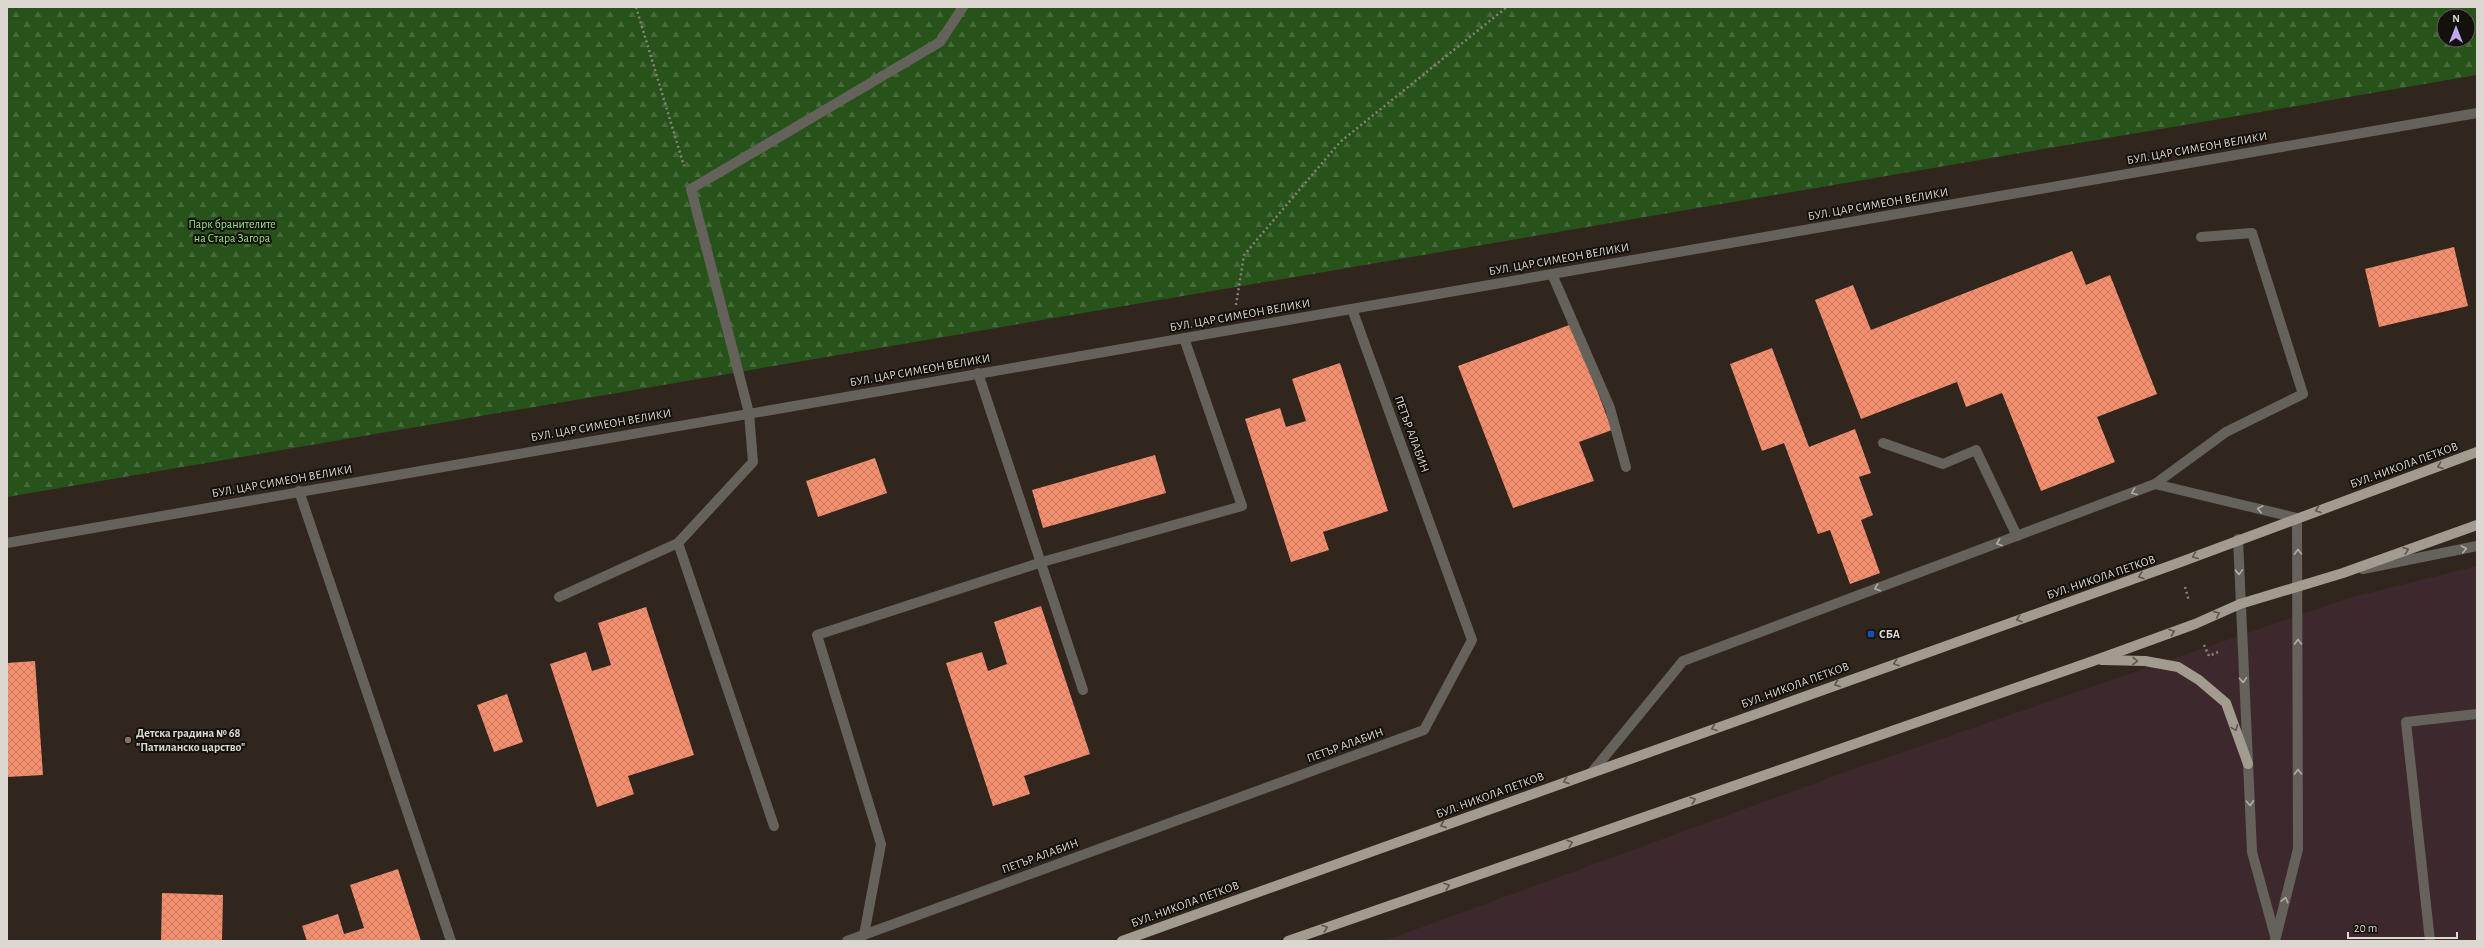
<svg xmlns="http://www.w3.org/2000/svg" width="2484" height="948" font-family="'Alegreya Sans',sans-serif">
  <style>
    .commercial { fill: #3d292d }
    .forest { fill: url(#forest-firs); fill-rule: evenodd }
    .building { fill: url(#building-cross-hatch) }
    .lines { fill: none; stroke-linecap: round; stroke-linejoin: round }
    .path { stroke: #8a827b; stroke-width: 2.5; stroke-dasharray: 2 3; stroke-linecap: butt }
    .service { stroke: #65625c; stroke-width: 10 }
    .minor { stroke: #65625c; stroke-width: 10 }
    .primary { stroke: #a29b8f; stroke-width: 10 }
    .oneway { stroke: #5b564e }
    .oneway2 { stroke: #b3aea8 }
    .transit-dot { fill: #1a4fb4; stroke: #14100c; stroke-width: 1.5 }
    .education-dot { fill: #8d6e63; stroke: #14100c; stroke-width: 1.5 }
    .labels { text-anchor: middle; stroke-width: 4; stroke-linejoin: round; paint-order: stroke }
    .street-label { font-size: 12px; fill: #ddd7d1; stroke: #14100c }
    .park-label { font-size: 12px; fill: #94e67e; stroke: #14100c }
    .poi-label { font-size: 12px; font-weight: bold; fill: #ddd7d1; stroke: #14100c; text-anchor: start }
  </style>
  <defs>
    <pattern id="forest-firs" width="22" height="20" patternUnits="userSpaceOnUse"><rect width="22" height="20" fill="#27521a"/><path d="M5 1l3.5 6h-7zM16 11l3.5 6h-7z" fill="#466a3a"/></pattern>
    <pattern id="building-cross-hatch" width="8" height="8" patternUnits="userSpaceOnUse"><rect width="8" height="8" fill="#f38f6e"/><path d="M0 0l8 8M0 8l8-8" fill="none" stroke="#c77b62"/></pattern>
  </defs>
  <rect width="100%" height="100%" fill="#30261d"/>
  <polygon class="commercial" points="2477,566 2477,941 1384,941 1851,770 2349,598"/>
  <path class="forest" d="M7 7H2477V75L7 497ZM2444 16H2468V40H2444Z"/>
  <g class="building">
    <polygon points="2454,247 2468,306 2379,327 2365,269"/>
    <polygon points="2072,251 2086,285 2110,275 2157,394 2097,417 2115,462 2041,491 2002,393 1966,407 1957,382 1861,419 1815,300 1853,285 1871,330"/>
    <polygon points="1572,324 1612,430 1579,442 1594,481 1513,508 1458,366"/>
    <polygon points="1772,348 1809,447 1855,429 1871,473 1859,477 1873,515 1861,520 1880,573 1850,584 1830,530 1818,534 1784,443 1762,451 1730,364"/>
    <polygon points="1340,363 1388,511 1323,532 1329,550 1291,562 1245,419 1280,408 1286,427 1306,421 1292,379"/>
    <polygon points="1155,455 1166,493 1043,528 1032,490"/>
    <polygon points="875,458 887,493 818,517 806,481"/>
    <polygon points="1041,606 1090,754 1024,776 1030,794 993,806 946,663 982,652 988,671 1007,664 994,622"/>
    <polygon points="646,607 694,755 628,776 634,794 597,807 550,664 586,652 592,671 611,665 598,623"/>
    <polygon points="35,661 43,775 7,777 7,663"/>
    <polygon points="507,694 523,742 494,752 477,705"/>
    <polygon points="398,869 421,941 307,941 302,926 338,914 344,934 364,928 350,885"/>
    <polygon points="162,893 223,895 222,941 161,941"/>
  </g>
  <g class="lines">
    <g class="path">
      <polyline points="636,7 684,166"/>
      <polyline points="1236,305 1244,255 1340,142 1507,7"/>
      <polyline points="2185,587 2189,601"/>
      <polyline points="2204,645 2209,656 2218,652"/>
    </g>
    <g class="service">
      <polyline points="1552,274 1610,408 1626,467"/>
      <polyline points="1883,443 1943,464 1976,450 2017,536"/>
      <polyline points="2155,484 2226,432 2303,394 2252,233 2201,237"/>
      <polyline points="2363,569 2477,546"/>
      <polyline points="1592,772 1683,661 2155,484 2297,518"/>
      <polyline points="2430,941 2406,722 2477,714"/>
    </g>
    <g class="minor">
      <polyline points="978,373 1083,690"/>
      <polyline points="299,491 451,941"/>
      <polyline points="2238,539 2252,852 2275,936"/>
      <polyline points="7,543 2477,113"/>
      <polyline points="559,597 678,543"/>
      <polyline points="774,826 678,543 753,462 749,413 691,189 940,42 963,7"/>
      <polyline points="864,935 881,844 817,635 1042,562 1242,506 1184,338"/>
      <polyline points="847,941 1424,730 1472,640 1352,309"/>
      <polyline points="2275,941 2298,849 2297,518"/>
    </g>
    <g class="primary">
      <polyline points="2102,660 2145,661 2178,667 2199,680 2226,703 2248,764"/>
      <polyline points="1122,941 2178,563 2477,452"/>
      <polyline points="1288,941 2096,660 2195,624 2240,604 2343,573 2477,525"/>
    </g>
  </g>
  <defs><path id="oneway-chevron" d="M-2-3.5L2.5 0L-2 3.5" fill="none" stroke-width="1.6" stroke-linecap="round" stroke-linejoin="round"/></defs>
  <g class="oneway">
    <use href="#oneway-chevron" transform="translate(2440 466) rotate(160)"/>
    <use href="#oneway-chevron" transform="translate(2318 510) rotate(160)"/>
    <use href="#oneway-chevron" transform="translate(2406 550) rotate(-20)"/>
    <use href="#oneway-chevron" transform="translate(2195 556) rotate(158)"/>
    <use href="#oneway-chevron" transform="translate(2141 576) rotate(161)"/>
    <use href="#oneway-chevron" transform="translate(2217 614) rotate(-24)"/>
    <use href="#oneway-chevron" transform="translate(2019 619) rotate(161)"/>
    <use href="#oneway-chevron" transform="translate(2172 632) rotate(-20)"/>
    <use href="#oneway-chevron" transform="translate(2135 661) rotate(1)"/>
    <use href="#oneway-chevron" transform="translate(1896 663) rotate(161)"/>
    <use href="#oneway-chevron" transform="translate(1837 684) rotate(160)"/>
    <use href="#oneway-chevron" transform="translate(1714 728) rotate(160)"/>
    <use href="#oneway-chevron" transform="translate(2235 728) rotate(70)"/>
    <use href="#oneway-chevron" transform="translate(1566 781) rotate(160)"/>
    <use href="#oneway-chevron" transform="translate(1693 800) rotate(-19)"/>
    <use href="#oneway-chevron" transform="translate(1443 825) rotate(160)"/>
    <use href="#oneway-chevron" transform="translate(1570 843) rotate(-19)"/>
    <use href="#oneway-chevron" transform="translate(1447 886) rotate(-19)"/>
    <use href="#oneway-chevron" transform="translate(1325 928) rotate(-19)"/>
  </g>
  <g class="oneway2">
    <use href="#oneway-chevron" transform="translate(2134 492) rotate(159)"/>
    <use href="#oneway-chevron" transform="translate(2260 509) rotate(-167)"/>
    <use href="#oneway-chevron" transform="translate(1999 543) rotate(160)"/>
    <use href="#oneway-chevron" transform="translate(2464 549) rotate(-12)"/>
    <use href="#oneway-chevron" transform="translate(2298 552) rotate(-91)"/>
    <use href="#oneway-chevron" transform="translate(2239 572) rotate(88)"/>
    <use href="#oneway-chevron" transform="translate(1877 588) rotate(160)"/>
    <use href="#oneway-chevron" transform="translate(2298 642) rotate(-90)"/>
    <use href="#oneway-chevron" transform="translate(2243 680) rotate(87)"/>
    <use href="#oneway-chevron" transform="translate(2298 772) rotate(-90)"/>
    <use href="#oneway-chevron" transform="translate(2250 803) rotate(87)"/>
    <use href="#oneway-chevron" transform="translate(2285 900) rotate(-76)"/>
  </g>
  <rect class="transit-dot" x="1867" y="630" width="8" height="8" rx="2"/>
  <circle class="education-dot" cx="128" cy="740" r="4"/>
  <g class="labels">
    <g class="street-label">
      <text transform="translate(2197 148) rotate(-10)" y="4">БУЛ. ЦАР СИМЕОН ВЕЛИКИ</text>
      <text transform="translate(1878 204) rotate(-10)" y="4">БУЛ. ЦАР СИМЕОН ВЕЛИКИ</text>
      <text transform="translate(1559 259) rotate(-10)" y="4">БУЛ. ЦАР СИМЕОН ВЕЛИКИ</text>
      <text transform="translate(1240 315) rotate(-10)" y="4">БУЛ. ЦАР СИМЕОН ВЕЛИКИ</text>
      <text transform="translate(920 370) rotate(-10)" y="4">БУЛ. ЦАР СИМЕОН ВЕЛИКИ</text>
      <text transform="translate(601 425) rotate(-10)" y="4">БУЛ. ЦАР СИМЕОН ВЕЛИКИ</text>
      <text transform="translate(1412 434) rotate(70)" y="4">ПЕТЪР АЛАБИН</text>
      <text transform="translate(2404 465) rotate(-20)" y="4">БУЛ. НИКОЛА ПЕТКОВ</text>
      <text transform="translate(282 481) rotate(-10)" y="4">БУЛ. ЦАР СИМЕОН ВЕЛИКИ</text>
      <text transform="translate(2101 577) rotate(-19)" y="4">БУЛ. НИКОЛА ПЕТКОВ</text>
      <text transform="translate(1795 685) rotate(-20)" y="4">БУЛ. НИКОЛА ПЕТКОВ</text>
      <text transform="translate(1345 745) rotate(-20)" y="4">ПЕТЪР АЛАБИН</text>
      <text transform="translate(1490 795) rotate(-20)" y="4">БУЛ. НИКОЛА ПЕТКОВ</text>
      <text transform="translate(1040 856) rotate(-20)" y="4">ПЕТЪР АЛАБИН</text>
      <text transform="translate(1185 904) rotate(-20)" y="4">БУЛ. НИКОЛА ПЕТКОВ</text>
    </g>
    <g class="park-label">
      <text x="232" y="228">Парк бранителите<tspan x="232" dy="14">на Стара Загора</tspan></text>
    </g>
    <g class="poi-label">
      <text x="1879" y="638">СБА</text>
      <text x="136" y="737">Детска градина № 68<tspan x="136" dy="14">"Патиланско царство"</tspan></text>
    </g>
  </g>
  <rect width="2484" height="948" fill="none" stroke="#ddd7d1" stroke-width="16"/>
  <g transform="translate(2456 28)"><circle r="19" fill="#14100c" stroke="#64605b"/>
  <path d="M0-3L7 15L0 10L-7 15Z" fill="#bea9f4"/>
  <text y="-6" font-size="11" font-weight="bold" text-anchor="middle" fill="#ddd7d1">N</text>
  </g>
  <path d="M2348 932v6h109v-6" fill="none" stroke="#ddd7d1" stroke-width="2"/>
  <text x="2354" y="932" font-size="12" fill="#ddd7d1" stroke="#14100c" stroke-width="3" paint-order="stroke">20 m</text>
</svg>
